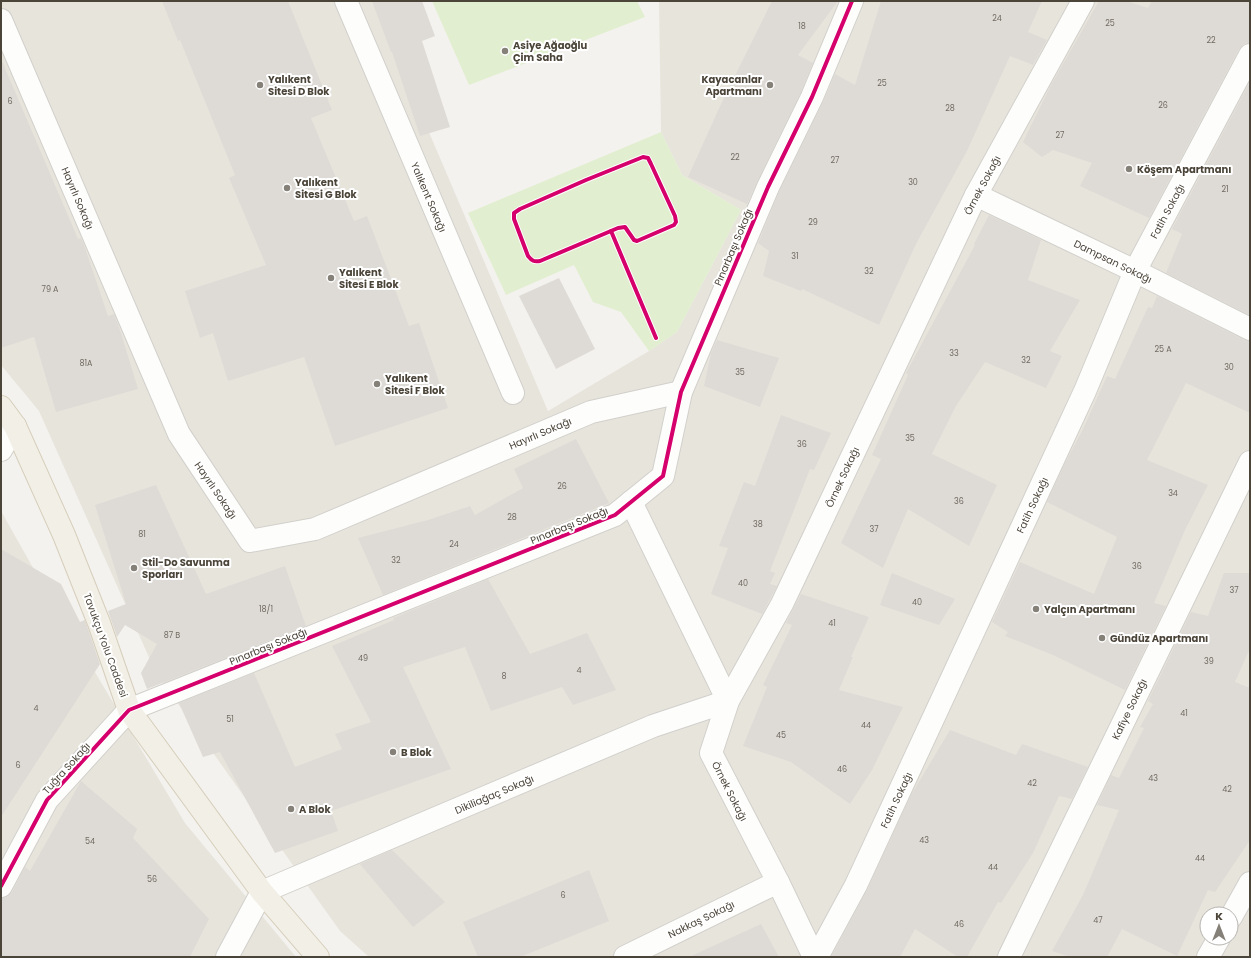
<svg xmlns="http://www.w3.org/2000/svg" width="1251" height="958" font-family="Poppins,sans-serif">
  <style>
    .residential { fill: #e7e4dc; fill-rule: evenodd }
    .green { fill: #e1eecf }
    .building { fill: #dedbd6 }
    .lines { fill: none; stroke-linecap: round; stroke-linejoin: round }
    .minor-casing { stroke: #d2d0cb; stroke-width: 24 }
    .primary-casing { stroke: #d6cebb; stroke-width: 24 }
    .minor { stroke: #fdfdfc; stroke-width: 22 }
    .primary { stroke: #f2efe6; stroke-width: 22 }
    .cycleway-casing { stroke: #fff; stroke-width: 6 }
    .cycleway { stroke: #d6006c; stroke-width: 4 }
    .poi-dot { fill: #868178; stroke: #fff; stroke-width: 1.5 }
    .labels { text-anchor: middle; stroke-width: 4; stroke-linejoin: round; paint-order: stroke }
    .number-label { font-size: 8px; fill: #706a61 }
    .poi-label { font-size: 10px; font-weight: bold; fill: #4b4439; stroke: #fff; text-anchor: start }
    .street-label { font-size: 10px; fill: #4b4439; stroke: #fff }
  </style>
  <rect width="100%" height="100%" fill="#f4f2ee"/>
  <g class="residential">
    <path d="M1 1H373L548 411 649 351 677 332 741 210 682 175 661 132 659 1H1250V957H369L340 931 156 673 39 411 1 365ZM1207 914H1231V938H1207Z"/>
    <polygon points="1,511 40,580 185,823 296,957 1,957"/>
  </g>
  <g class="green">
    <polygon points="432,1 637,1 645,17 469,85"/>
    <polygon points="661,132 682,175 741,210 677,332 649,351 621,312 593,302 574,265 506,295 468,213"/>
  </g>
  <g class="building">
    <polygon points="162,1 288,1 332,110 311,118 354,221 367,216 409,326 419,323 448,408 335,446 304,357 228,381 213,333 200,338 185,291 266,265 229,178 235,175 180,40 178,41"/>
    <polygon points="372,1 422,1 435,36 422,41 450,127 420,136 392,52 391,52"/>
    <polygon points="772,1 838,1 798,55 813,63 801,92 757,182 747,204 688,177 721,104"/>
    <polygon points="881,1 1042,1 1028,32 1047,40 1033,65 1010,56 967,151 916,244 879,325 802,289 801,291 763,276 769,251 758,243 779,192 823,102 835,74 855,85"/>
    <polygon points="1099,1 1127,1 1148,8 1152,1 1250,1 1250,43 1244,44 1239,49 1149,218 1080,186 1092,163 1053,150 1042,157 1023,142 1051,85"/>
    <polygon points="1,59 78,239 81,238 84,245 108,316 114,314 120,330 138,389 56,412 34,337 1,348"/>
    <polygon points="1250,82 1250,315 1166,273 1182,234 1172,229"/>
    <polygon points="989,215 1041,240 1028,280 1080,300 1050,351 1062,356 1046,388 985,362 956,406 932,454 997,485 969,546 908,509 883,568 841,543 881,459 872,455 908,375 906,373 975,245 974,244"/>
    <polygon points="559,278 595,349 556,369 519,296"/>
    <polygon points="1157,296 1244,340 1250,341 1250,413 1186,383 1147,460 1208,485 1185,530 1154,603 1166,606 1125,690 1053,655 1005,636 1008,632 992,622 1020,562 1094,594 1117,537 1047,502 1065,463 1083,429 1107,376 1115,379 1148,307 1152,308"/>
    <polygon points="717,340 779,358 760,407 704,386 711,353"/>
    <polygon points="781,415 831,433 814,470 810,469 770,571 775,573 770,584 777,586 762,614 711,594 728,548 719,546 744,482 755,486"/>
    <polygon points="576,439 609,503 383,595 358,538 428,520 470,506 475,515 523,488 514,469"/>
    <polygon points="156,485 206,594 285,566 306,626 147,689 141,673 157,644 125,625 117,637 108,611 126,604 95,505"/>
    <polygon points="1,549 61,584 80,622 85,620 100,664 1,817"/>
    <polygon points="892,573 955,599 939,625 880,605"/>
    <polygon points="1224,573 1250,573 1250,648 1235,682 1250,688 1250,840 1215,892 1208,890 1177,956 1122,929 1107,957 1070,957 1052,951 1083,895 1119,810 1097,805 1111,775 1119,778 1144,728 1140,727 1153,704 1148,701 1191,612 1208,616"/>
    <polygon points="488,579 530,654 587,633 616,690 573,705 562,687 491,711 465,647 403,667 451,769 331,811 338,831 275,853 220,752 203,757 179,703 254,673 295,767 342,749 335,734 371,722 332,646 394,620 393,618"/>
    <polygon points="801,594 869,617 851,657 853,657 839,690 903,707 872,770 850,804 791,762 743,746 767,687 763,685 792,625 786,623"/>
    <polygon points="950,730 1016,755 1022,744 1088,767 1072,799 1059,796 1033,853 1001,903 998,902 967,957 958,957 915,929 900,957 831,957 867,890 911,795"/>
    <polygon points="81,781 137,829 133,838 209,919 190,957 1,957 1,898 7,897 12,892 25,867 30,871"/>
    <polygon points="392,850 445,902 413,927 360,864"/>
    <polygon points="589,870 609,921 520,957 478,957 463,922"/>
    <polygon points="761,924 779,957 689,957"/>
  </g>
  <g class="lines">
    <defs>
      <g id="minor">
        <polyline points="346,1 513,393"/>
        <polyline points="1,20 179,434 250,541 315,529 591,412 681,392"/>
        <polyline points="976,195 1135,271 1250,329"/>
        <polyline points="1,450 15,426"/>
        <polyline points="1,886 47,800 129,710 615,515 663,476 681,392 768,187 812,97 852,1"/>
        <polyline points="1231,917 1250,883"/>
        <polyline points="227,957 262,892 653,726 728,701 631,502"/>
        <polyline points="625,957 778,882"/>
        <polyline points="814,957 778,882 711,753 728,701 782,604 976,195 1083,1"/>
        <polyline points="817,957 856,885 1085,391 1135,271 1250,55"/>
        <polyline points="1009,957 1250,462"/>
        <polyline points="1208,957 1219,938"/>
      </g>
      <polyline id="primary" points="1,407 15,426 64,535 99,623 129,710 262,892 318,957"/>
    </defs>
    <use href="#minor" class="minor-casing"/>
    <use href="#primary" class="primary-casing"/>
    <use href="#minor" class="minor"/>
    <use href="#primary" class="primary"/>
    <defs>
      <g id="cycleway">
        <path d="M643 157 648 158 651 164 675 216 676 222 674 225 637 241 634 240 625 227 618 228 540 261C534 262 532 261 528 256L514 219V213L520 209 586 180Z"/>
        <polyline points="611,231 656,338"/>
        <polyline points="1,886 47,800 129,710 615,515 663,476 681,392 768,187 812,97 852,1"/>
      </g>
    </defs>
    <use href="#cycleway" class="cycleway-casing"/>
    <use href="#cycleway" class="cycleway"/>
  </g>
  <g class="poi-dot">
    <circle cx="505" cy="51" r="4"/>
    <circle cx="260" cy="85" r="4"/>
    <circle cx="770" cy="85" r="4"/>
    <circle cx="1129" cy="169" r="4"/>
    <circle cx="287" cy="188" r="4"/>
    <circle cx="331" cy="278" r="4"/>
    <circle cx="377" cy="384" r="4"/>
    <circle cx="134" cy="568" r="4"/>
    <circle cx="1036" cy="609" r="4"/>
    <circle cx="1102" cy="638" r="4"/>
    <circle cx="393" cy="752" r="4"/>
    <circle cx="291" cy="809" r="4"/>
  </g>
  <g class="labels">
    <g class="number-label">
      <text x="997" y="21">24</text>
      <text x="1110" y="26">25</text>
      <text x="802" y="29">18</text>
      <text x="1211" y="43">22</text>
      <text x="882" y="86">25</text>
      <text x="10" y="104">6</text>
      <text x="1163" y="108">26</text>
      <text x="950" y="111">28</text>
      <text x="1060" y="138">27</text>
      <text x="735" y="160">22</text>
      <text x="835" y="163">27</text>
      <text x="913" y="185">30</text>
      <text x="1225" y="192">21</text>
      <text x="813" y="225">29</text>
      <text x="795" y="259">31</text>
      <text x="869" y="274">32</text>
      <text x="50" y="292">79 A</text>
      <text x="1163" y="352">25 A</text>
      <text x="954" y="356">33</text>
      <text x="1026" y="363">32</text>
      <text x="86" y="366">81A</text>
      <text x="1229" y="370">30</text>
      <text x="740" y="375">35</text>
      <text x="910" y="441">35</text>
      <text x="802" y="447">36</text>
      <text x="562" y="489">26</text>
      <text x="1173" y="496">34</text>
      <text x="959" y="504">36</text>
      <text x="512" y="520">28</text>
      <text x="758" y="527">38</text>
      <text x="874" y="532">37</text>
      <text x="142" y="537">81</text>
      <text x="454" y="547">24</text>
      <text x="396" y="563">32</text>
      <text x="1137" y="569">36</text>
      <text x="743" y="586">40</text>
      <text x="1234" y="593">37</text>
      <text x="917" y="605">40</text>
      <text x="266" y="612">18/1</text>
      <text x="832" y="626">41</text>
      <text x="172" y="638">87 B</text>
      <text x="363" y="661">49</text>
      <text x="1209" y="664">39</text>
      <text x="579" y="673">4</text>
      <text x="504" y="679">8</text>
      <text x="36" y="711">4</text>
      <text x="1184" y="716">41</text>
      <text x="230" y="722">51</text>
      <text x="866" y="728">44</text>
      <text x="781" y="738">45</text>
      <text x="18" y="768">6</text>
      <text x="842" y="772">46</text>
      <text x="1153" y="781">43</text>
      <text x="1032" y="786">42</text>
      <text x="1227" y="792">42</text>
      <text x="924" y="843">43</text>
      <text x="90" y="844">54</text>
      <text x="1200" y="861">44</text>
      <text x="993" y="870">44</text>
      <text x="152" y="882">56</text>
      <text x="563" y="898">6</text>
      <text x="1098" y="923">47</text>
      <text x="959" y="927">46</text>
    </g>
    <g class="poi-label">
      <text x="513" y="49">Asiye Ağaoğlu<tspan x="513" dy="12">Çim Saha</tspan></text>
      <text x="268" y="83">Yalıkent<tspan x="268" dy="12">Sitesi D Blok</tspan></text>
      <text x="762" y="83" text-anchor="end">Kayacanlar<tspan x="762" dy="12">Apartmanı</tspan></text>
      <text x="1137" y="173">Köşem Apartmanı</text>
      <text x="295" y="186">Yalıkent<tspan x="295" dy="12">Sitesi G Blok</tspan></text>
      <text x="339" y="276">Yalıkent<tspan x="339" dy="12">Sitesi E Blok</tspan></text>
      <text x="385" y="382">Yalıkent<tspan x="385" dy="12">Sitesi F Blok</tspan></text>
      <text x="142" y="566">Stil-Do Savunma<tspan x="142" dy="12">Sporları</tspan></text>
      <text x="1044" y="613">Yalçın Apartmanı</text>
      <text x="1110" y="642">Gündüz Apartmanı</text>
      <text x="401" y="756">B Blok</text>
      <text x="299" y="813">A Blok</text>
    </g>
    <g class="street-label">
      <text transform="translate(982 185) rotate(-62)" y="4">Örnek Sokağı</text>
      <text transform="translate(429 197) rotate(67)" y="4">Yalıkent Sokağı</text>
      <text transform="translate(78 198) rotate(67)" y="4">Hayırlı Sokağı</text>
      <text transform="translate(1167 211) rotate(-62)" y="4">Fatih Sokağı</text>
      <text transform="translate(733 247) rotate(-67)" y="4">Pınarbaşı Sokağı</text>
      <text transform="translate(1113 261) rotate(26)" y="4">Dampsan Sokağı</text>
      <text transform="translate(540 433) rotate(-23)" y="4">Hayırlı Sokağı</text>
      <text transform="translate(842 477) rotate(-65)" y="4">Örnek Sokağı</text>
      <text transform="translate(216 490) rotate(56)" y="4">Hayırlı Sokağı</text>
      <text transform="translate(1032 505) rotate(-65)" y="4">Fatih Sokağı</text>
      <text transform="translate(569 525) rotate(-22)" y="4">Pınarbaşı Sokağı</text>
      <text transform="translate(106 645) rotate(70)" y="4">Tavukçu Yolu Caddesi</text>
      <text transform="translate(268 646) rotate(-22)" y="4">Pınarbaşı Sokağı</text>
      <text transform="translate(1129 709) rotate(-64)" y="4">Kafiye Sokağı</text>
      <text transform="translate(66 768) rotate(-48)" y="4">Tuğra Sokağı</text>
      <text transform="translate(730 791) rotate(63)" y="4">Örnek Sokağı</text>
      <text transform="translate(494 794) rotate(-23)" y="4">Dikiliağaç Sokağı</text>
      <text transform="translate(896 800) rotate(-65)" y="4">Fatih Sokağı</text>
      <text transform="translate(701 919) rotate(-26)" y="4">Nakkaş Sokağı</text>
    </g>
  </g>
  <rect width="1251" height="958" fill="none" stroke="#4b4439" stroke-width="4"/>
  <g transform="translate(1219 926)"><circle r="19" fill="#ffffff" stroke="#b7b4b0"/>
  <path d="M0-3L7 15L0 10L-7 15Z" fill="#868178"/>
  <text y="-6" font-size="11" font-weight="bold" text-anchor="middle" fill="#4b4439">K</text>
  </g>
</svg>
